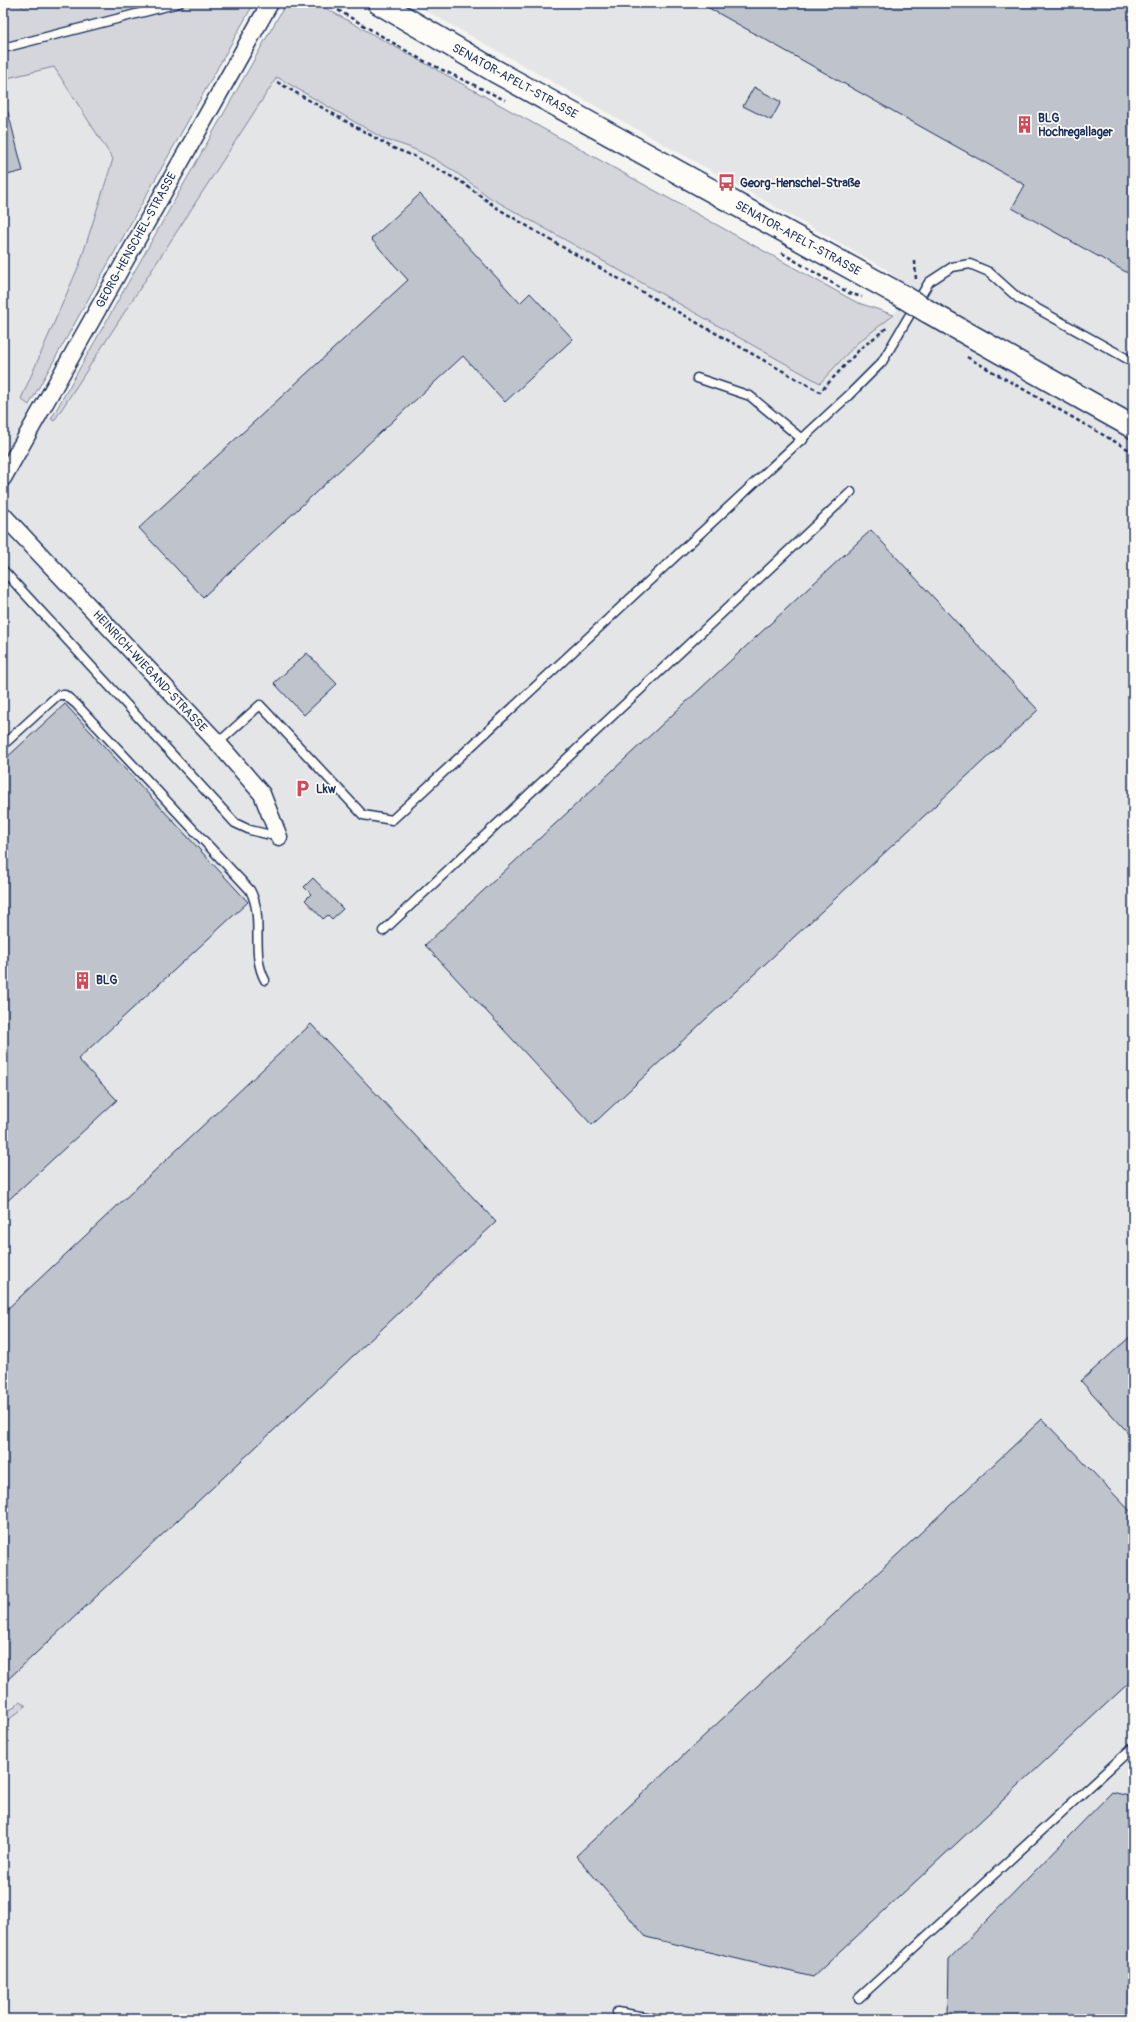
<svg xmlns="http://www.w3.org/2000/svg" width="1136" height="2022" font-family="Pangolin,sans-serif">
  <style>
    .built { fill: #e4e5e6 }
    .green { fill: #d4d6db; stroke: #78829c }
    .building { fill: #bfc3cc; stroke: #1b2f5e }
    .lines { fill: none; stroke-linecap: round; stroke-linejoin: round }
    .lane-casing { stroke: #1b2f5e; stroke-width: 11 }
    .street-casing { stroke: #1b2f5e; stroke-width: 19 }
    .secondary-casing { stroke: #1b2f5e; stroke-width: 25 }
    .path { stroke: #1b2f5e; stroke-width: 2.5; stroke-dasharray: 4 3; stroke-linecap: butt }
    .lane { stroke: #fdfcf7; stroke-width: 8 }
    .street { stroke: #fdfcf7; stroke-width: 16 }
    .secondary { stroke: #fdfcf7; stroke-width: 22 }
    .secondary-bridge-casing { stroke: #1b2f5e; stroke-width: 25; stroke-linecap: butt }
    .secondary-bridge { stroke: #fdfcf7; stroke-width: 22 }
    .labels { text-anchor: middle; stroke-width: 3.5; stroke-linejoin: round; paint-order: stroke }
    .street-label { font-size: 12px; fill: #1b2f5e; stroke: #fdfcf7 }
    .poi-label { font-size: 12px; font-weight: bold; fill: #1b2f5e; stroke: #fdfcf7; text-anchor: start }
  </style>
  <rect width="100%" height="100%" fill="#f4f4f1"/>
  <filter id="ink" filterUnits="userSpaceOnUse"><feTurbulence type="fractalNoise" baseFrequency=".025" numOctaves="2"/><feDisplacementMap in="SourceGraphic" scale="8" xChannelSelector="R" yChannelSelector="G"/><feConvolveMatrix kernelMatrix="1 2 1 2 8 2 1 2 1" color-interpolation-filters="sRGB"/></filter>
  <g filter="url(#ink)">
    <polygon class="built" points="412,3 1133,3 1133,2019 3,2019 3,79 54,67 113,159 80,263 21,399 53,421 277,77 386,140 406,145 451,167 489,197 820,383 857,343 894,315 908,290 886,269"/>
    <g class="green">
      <polygon points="8,3 17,3 25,8 31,3 254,3 29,405 21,399 80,263 113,159 54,67 3,79 3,4"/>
      <path d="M289 3 318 4 856 302 894 315 857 343 820 383 489 197C457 172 427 150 386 140L277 77 54 421 51 419 285 5Z"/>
      <polygon points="20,1701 26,1706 3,1724 3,1710 12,1709"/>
    </g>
    <g class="building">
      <polygon points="700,3 1133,3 1133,276 1012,208 1025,185"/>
      <polygon points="754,87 781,102 771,120 743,106"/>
      <polygon points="3,112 8,112 23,171 3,176"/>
      <polygon points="420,194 520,303 530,293 573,339 505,402 463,356 203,597 139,528 408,280 371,239"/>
      <polygon points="871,530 1038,710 592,1125 425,945"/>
      <polygon points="307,653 337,684 304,715 274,683"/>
      <polygon points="65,704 248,902 78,1059 117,1100 3,1205 3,761"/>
      <polygon points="313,878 343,909 332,919 328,915 323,919 305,900 311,894 304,887"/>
      <polygon points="311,1024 496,1222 3,1684 3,1313"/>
      <polygon points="1133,1334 1133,1438 1081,1381"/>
      <polygon points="1042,1419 1133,1514 1133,1679 813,1977 646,1937 576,1856"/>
      <polygon points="1112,1792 1133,1797 1133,2019 966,2019 948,2015 949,1959"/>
    </g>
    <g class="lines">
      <defs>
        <g id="lane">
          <polyline points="3,48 179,3"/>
          <polyline points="697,378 750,396 803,440"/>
          <polyline points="3,570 235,823 250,830 279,837"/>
          <polyline points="218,743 260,705 363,815 392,820 848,396 882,362 929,282 952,267 970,264 989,272 1018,298 1133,362"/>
          <path d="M3 745 58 695H65L76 704 250 890C265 918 250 953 265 980"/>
          <polyline points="383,931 851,492"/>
          <polyline points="859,1998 1133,1747"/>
          <polyline points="617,2012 658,2019"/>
        </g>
        <g id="street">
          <polyline points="3,478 270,3"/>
          <polyline points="3,515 218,743 262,794 279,837"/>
        </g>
        <g id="secondary">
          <polyline points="379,3 495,71 904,297"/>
          <polyline points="927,311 1133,427"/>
        </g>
      </defs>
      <use href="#lane" class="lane-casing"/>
      <use href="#street" class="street-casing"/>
      <use href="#secondary" class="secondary-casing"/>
      <g class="path">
        <polyline points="326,3 422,60 505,100"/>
        <polyline points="277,82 393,148 414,156 463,183 497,208 559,245 820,392 861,348 888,327"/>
        <polyline points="782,253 849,293 862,297"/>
        <polyline points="915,261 916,281"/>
        <polyline points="967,357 1133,452"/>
      </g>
      <use href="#lane" class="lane"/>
      <use href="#street" class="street"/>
      <use href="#secondary" class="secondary"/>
      <defs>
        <polyline id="secondary-bridge" points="904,297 927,311"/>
      </defs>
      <use href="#secondary-bridge" class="secondary-bridge-casing"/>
      <use href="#secondary-bridge" class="secondary-bridge"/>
    </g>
  </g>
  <defs>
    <symbol id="building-bare" viewBox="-9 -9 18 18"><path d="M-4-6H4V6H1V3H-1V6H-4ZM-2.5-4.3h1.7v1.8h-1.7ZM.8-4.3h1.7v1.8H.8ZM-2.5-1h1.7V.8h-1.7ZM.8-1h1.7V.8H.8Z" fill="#d1495b" stroke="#fdfcf7" stroke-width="2.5" paint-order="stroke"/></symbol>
    <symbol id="bus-bare" viewBox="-9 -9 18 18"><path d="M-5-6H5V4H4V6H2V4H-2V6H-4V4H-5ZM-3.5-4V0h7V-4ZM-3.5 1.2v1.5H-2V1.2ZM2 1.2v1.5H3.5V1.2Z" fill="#d1495b" stroke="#fdfcf7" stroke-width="2.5" paint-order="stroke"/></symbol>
    <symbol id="parking-bare" viewBox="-9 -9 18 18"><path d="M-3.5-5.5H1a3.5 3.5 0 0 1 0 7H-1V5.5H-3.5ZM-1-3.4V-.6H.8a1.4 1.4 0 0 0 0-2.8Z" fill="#d1495b" stroke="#fdfcf7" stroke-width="2.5" paint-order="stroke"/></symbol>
  </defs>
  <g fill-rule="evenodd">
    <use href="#building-bare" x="1012" y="112" width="25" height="25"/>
    <use href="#bus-bare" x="714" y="170" width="25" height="25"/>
    <use href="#parking-bare" x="290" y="776" width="25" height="25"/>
    <use href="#building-bare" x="70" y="968" width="25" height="25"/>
  </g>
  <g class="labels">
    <g class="street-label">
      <text transform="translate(515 81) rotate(29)" y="4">SENATOR-APELT-STRASSE</text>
      <text transform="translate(798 238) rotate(29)" y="4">SENATOR-APELT-STRASSE</text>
      <text transform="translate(136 240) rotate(-61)" y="4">GEORG-HENSCHEL-STRASSE</text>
      <text transform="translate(150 671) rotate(47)" y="4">HEINRICH-WIEGAND-STRASSE</text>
    </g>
    <g class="poi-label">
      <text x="1038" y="122">BLG<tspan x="1038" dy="14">Hochregallager</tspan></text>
      <text x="740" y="187">Georg-Henschel-Straße</text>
      <text x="316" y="793">Lkw</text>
      <text x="96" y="984">BLG</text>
    </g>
  </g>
  <rect width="1136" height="2022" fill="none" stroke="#fdfcf7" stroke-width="16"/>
  <rect x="8" y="8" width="1120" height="2006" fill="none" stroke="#1b2f5e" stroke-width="1.5" filter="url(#ink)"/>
</svg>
